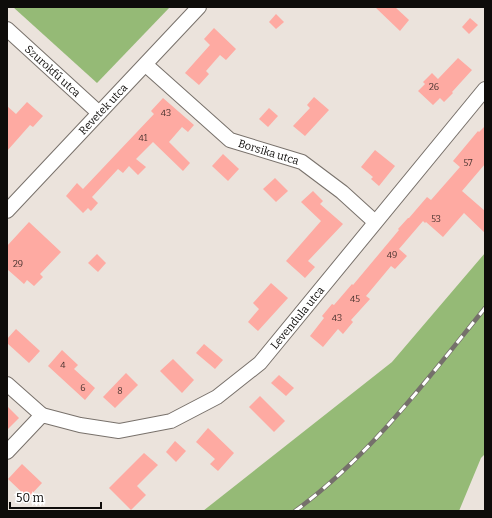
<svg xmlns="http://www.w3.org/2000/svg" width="492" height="518" font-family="Bitter,serif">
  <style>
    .forest { fill: #95ba76 }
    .building { fill: #feaaa2 }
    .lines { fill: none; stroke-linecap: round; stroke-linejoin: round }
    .street-casing { stroke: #78716b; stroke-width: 16 }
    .street { stroke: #fff; stroke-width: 14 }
    .rail-casing { stroke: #75706b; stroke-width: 4.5 }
    .rail { stroke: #fff; stroke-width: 3; stroke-dasharray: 9; stroke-linecap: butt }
    .labels { text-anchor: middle; stroke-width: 3.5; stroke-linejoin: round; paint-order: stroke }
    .number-label { font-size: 9px; fill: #4a3430 }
    .street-label { font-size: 11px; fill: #0e0c0a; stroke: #fff }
  </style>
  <rect width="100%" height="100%" fill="#ebe3dc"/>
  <g class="forest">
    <polygon points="13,7 170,7 97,83"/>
    <polygon points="485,253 485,454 481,458 459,511 203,511 392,362"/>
  </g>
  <g class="building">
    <polygon points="375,7 395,7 409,20 400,31"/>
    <polygon points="276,14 284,22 276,29 269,22"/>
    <polygon points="470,18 478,25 469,34 462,27"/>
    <polygon points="214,28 236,49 226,60 220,55 206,71 209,74 199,85 185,73 210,45 204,39"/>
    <polygon points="458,58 472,70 452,92 453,93 444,102 440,98 433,105 418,91 425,84 423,82 432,73 438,79"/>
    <polygon points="314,97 329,110 305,136 293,126 310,108 307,105"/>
    <polygon points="163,98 194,125 188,132 182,127 169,142 190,163 183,171 153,142 136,159 146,167 138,175 129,166 123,173 118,169 92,197 98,203 91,211 88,208 83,213 66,196 77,183 83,189 154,114 151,111"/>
    <polygon points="27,102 43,116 33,127 30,125 7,151 7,106 16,114"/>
    <polygon points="269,108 278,116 268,127 259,119"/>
    <polygon points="485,126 485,164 462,191 485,211 485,233 464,213 443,237 426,222 425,223 423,221 399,249 407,256 395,269 391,266 366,296 370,299 351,320 353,322 343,334 338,329 323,347 310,336 324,318 322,316 332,304 334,305 352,284 353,285 399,230 398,229 408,218 409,218 427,197 431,200 460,167 453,161 478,131 479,132"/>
    <polygon points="375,150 395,166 379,186 371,179 373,177 361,167"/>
    <polygon points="223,154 239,169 228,181 212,166"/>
    <polygon points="275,178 288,191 276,202 263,189"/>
    <polygon points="313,191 323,201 320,204 343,224 308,261 315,267 305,278 286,261 321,221 301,202"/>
    <polygon points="29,222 61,252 40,274 43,277 34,286 27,280 24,284 7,269 7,246"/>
    <polygon points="97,254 106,263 98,272 88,263"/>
    <polygon points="271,283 288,298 258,331 248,322 259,309 253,303"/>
    <polygon points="16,329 40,351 29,363 7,343 7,339"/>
    <polygon points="204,344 223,360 215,369 196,353"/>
    <polygon points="62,350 78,365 74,369 95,388 85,400 48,366"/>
    <polygon points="173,359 194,380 182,393 160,371"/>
    <polygon points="126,373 138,385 115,408 103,397"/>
    <polygon points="279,375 294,388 286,396 271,383"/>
    <polygon points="260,396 285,421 274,432 249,407"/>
    <polygon points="7,406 19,418 7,430"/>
    <polygon points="208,428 234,453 218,471 210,464 215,459 196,442"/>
    <polygon points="175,441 186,451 176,462 166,452"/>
    <polygon points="144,453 158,465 137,486 146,495 131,510 109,488"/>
    <polygon points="22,464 42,483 28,498 8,479"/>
  </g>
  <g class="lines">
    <defs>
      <g id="street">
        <path id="s1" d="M7 29 99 113"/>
        <path id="s2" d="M146 65 230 140 302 162 342 192 375 222"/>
        <path id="s3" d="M7 211 199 7"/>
        <polyline points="7,384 42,415"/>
        <path id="s4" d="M7 452 42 415 80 425 119 431 171 421 217 397 260 363 485 89"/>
      </g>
    </defs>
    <use href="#street" class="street-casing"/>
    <use href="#street" class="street"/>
    <defs>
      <path id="rail" d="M295 511C371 455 426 381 485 308"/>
    </defs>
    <use href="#rail" class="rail-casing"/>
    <use href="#rail" class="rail"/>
  </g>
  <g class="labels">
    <g class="number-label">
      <text x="434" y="90">26</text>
      <text x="166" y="116">43</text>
      <text x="143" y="141">41</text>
      <text x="468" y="166">57</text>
      <text x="436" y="222">53</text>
      <text x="392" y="258">49</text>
      <text x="18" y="267">29</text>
      <text x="355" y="302">45</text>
      <text x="337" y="321">43</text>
      <text x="63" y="368">4</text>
      <text x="83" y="391">6</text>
      <text x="120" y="394">8</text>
    </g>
    <g class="street-label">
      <text dy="4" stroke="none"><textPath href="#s1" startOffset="62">Szurokfű utca</textPath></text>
      <text dy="4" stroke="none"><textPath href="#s3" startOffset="140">Revetek utca</textPath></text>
      <text dy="4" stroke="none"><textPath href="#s2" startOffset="153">Borsika utca</textPath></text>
      <text dy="4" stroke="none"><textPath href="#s4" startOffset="348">Levendula utca</textPath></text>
    </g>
  </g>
  <rect width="492" height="518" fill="none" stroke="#0e0c0a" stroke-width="16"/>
  <path d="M10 502v6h91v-6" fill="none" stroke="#0e0c0a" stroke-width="2"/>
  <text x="16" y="502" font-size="12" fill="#0e0c0a" stroke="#ffffff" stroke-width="3" paint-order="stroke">50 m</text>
</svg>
